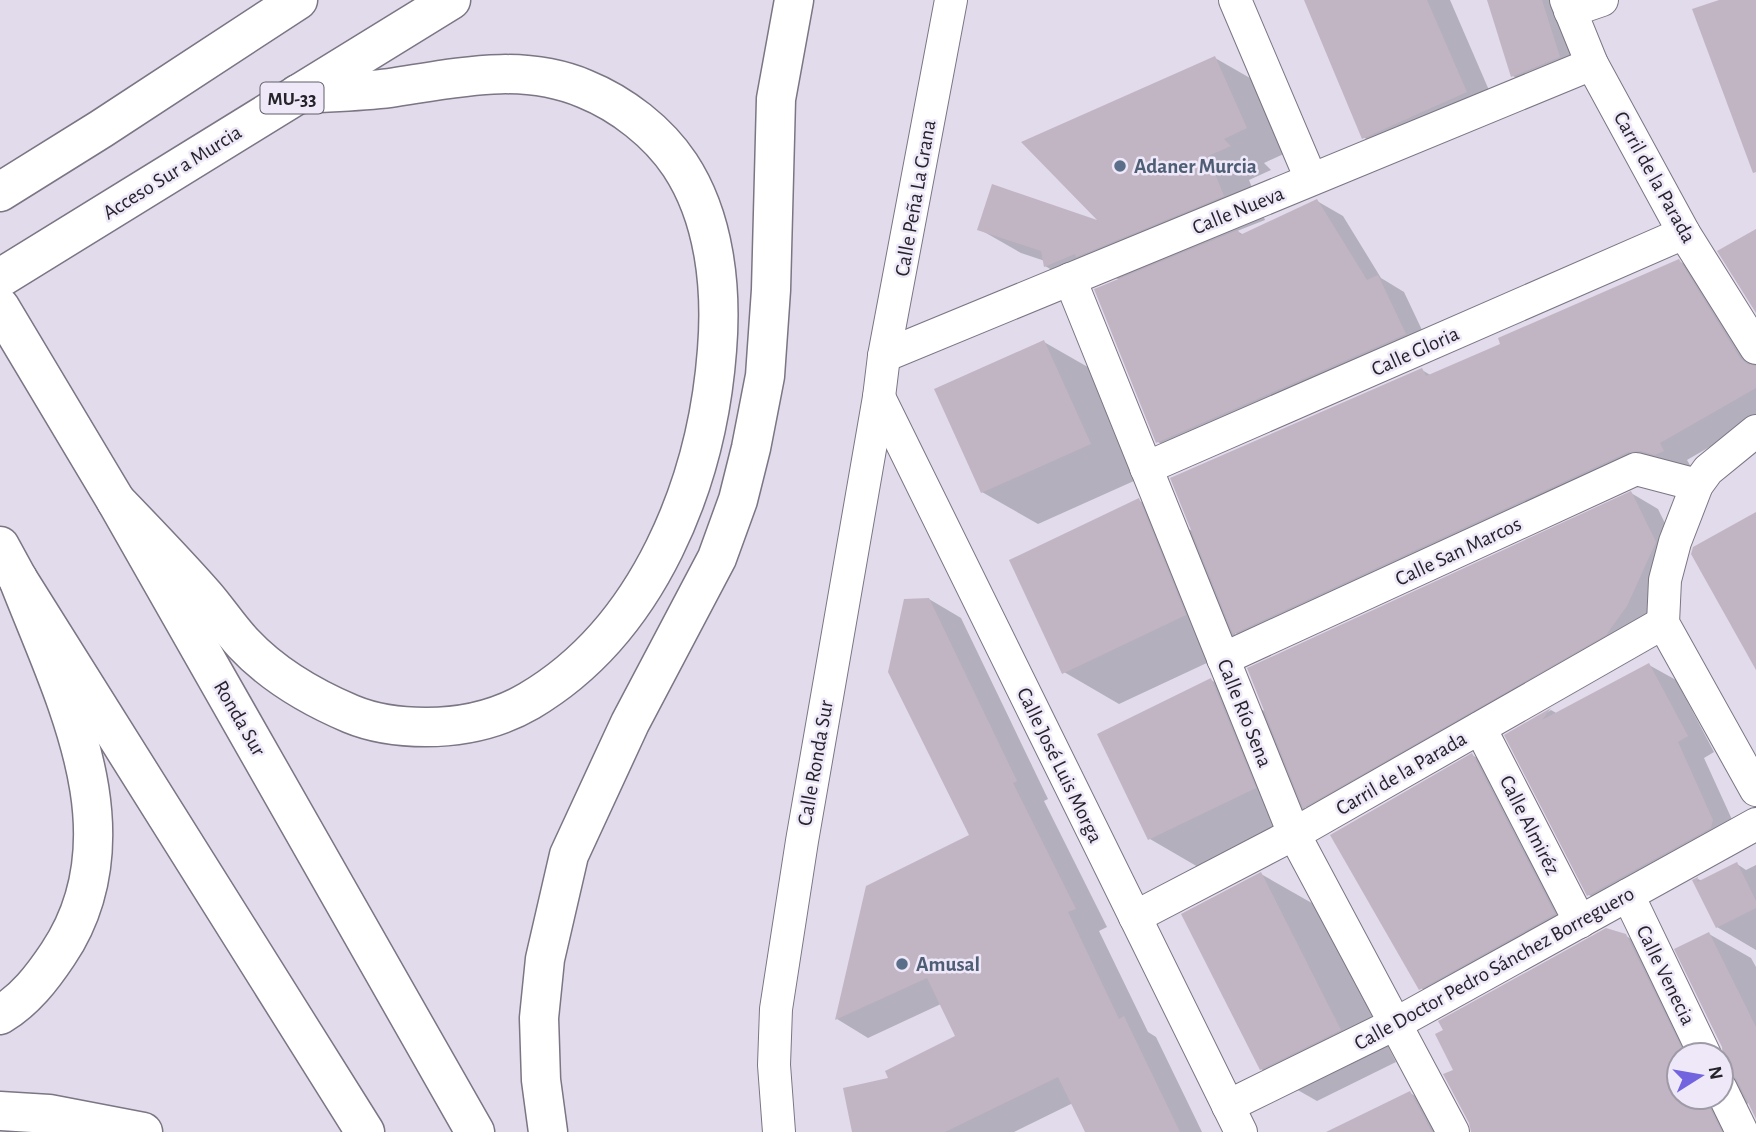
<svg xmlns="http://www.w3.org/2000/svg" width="1756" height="1132" font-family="'Alegreya Sans',sans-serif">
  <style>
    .shadow { fill: #0003 }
    .building { fill: #c2b5c3 }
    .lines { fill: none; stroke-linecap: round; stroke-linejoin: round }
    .street-casing { stroke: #7b7584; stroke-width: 34 }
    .primary-casing { stroke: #7b7584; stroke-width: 41 }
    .highway-casing { stroke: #7b7584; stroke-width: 41 }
    .street { stroke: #fff; stroke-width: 32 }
    .primary { stroke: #fff; stroke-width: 38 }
    .highway { stroke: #fff; stroke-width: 38 }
    .service-dot { fill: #5c6f8a; stroke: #eee8f9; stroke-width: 2.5 }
    .labels { text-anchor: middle; stroke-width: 5; stroke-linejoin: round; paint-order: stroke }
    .shield { fill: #eee8f9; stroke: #625f68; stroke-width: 2 }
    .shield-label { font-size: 19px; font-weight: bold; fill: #26242a }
    .service-label { font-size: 21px; font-weight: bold; fill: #4e5e75; stroke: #eee8f9; text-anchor: start }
    .street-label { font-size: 21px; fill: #26242a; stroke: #eee8f9 }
  </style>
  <rect width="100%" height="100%" fill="#e1dbeb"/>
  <g class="shadow">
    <polygon points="1306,0 1450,0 1498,111 1395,156 1363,137"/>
    <polygon points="1489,0 1567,0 1591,76 1545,95 1513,76"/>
    <polygon points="1215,58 1257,82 1288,152 1264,163 1271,170 1249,180 1265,220 1237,231 1244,235 1317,201 1343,216 1381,278 1404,292 1431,349 1184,457 1158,442 1120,280 1116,278 1087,290 1045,266 1045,261 1021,253 979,229 1103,224"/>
    <polygon points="1679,261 1707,278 1756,353 1756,420 1687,460 1691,467 1671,467 1263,649 1235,633 1241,647 1119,704 1064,672 1138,500 1194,532 1422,370 1432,376 1502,345"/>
    <polygon points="1044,342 1100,374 1145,476 1038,524 982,492"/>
    <polygon points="1631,493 1658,509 1682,558 1653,621 1331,822 1305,807 1310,820 1205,871 1150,839 1211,680 1266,712"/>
    <polygon points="929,599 961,618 1048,799 1044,801 1107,927 1099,931 1148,1032 1156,1037 1202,1132 1087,1132 1073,1103 1014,1132 854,1132 891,1079 958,1037 941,1004 868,1038 837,1019 867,887 971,835"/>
    <polygon points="1649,665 1676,680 1714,752 1704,758 1740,837 1616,911 1589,895 1507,736 1551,710 1558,714"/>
    <polygon points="1472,755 1505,774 1587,933 1453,1007 1421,988"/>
    <polygon points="1737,864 1746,870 1756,865 1756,950 1717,927 1694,881 1698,879 1702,881"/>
    <polygon points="1261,874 1317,906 1396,1062 1317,1101 1261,1069"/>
    <polygon points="1709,934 1751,958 1756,967 1756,1115 1749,1100 1744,1113 1751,1132 1473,1132 1455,1070 1626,936 1668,960 1714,1055 1679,1055 1679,1097 1721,1097 1721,1069 1725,1056"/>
    <polygon points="1410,1093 1452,1117 1460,1132 1330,1132"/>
  </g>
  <g class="building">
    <polygon points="1304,0 1427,0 1467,92 1362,139"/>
    <polygon points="1487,0 1542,0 1560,57 1511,77"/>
    <polygon points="1719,0 1756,0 1756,172 1753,173 1692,9"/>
    <polygon points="1215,56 1247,128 1224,139 1231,146 1208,156 1224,196 1076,257 1075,254 1044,267 1041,251 977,230 992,184 1097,220 1021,142"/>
    <polygon points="1317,199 1367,280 1378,275 1406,334 1156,443 1094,289 1238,230 1240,235"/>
    <polygon points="1756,229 1756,313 1717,251"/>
    <polygon points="1679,259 1740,358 1747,364 1756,366 1756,388 1660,443 1664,451 1655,455 1641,451 1628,452 1233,634 1170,478 1422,368 1426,376 1500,344 1498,338"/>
    <polygon points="1044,340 1091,444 981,493 934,389"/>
    <polygon points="1631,491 1656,542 1627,606 1606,635 1303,808 1247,668"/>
    <polygon points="1139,498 1186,615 1062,674 1009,560"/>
    <polygon points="1756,512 1756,670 1691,554 1693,547"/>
    <polygon points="929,598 1017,781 1013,783 1076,909 1068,912 1119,1019 1124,1016 1180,1132 1085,1132 1058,1077 945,1132 852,1132 843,1088 888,1078 885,1071 955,1036 927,978 835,1020 866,886 969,835 888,672 904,599"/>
    <polygon points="1649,663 1688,736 1678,742 1713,820 1711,828 1587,896 1504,735 1551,708 1542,720"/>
    <polygon points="1211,678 1256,788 1148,840 1097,734"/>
    <polygon points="1472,753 1555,914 1419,990 1330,835"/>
    <polygon points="1737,862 1756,901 1756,908 1716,928 1692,880 1698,877 1697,882"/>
    <polygon points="1261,872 1341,1030 1260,1070 1181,914"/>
    <polygon points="1606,928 1626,934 1685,1055 1679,1055 1679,1097 1704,1097 1722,1132 1471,1132 1469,1123 1443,1074 1453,1070 1435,1034 1443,1030 1438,1021"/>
    <polygon points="1709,932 1756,1027 1756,1119 1737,1080 1731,1073 1721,1071 1723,1056 1722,1047 1674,949"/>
    <polygon points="1410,1091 1432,1132 1326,1132"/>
  </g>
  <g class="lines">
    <defs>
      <g id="street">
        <polyline points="1235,0 1311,179"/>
        <polyline points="1566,0 1592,64 1684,233 1756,348"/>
        <polyline points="1570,11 1602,0"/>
        <polyline points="1070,279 1294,834 1453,1132"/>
        <polyline points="884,356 1592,64"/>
        <polyline points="879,397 1241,1132"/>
        <polyline points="1756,431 1708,470 1697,485 1675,542 1665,580 1663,623 1756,790"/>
        <polyline points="1146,468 1684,233"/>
        <polyline points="1223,659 1636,469 1697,485"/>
        <polyline points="1480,728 1580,922"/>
        <polyline points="1628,895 1705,1055"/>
        <polyline points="1135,917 1294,834 1663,623"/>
        <polyline points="1721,1089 1742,1132"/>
        <polyline points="1228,1106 1395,1024 1756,824"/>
        <polyline points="779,1132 774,1065 776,1009 802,841 879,397 884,356 951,0"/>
      </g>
      <g id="primary">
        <polyline points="0,307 116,501 475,1132"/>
        <polyline points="0,546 18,579 365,1132"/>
      </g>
      <g id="highway">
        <polyline points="0,192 101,129 298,0"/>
        <polyline points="0,278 451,0"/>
        <path d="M116 501C146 532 176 563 205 596 218 611 229 628 243 643 272 674 313 698 351 714 375 724 401 727 426 727 462 727 498 719 529 701 649 630 707 483 717 350 722 288 715 218 680 165 658 132 622 104 585 89 521 62 456 78 390 88 359 92 328 92 298 94"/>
        <path d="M0 1015C25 1000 42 978 58 954 138 835 63 695 18 579"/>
        <polyline points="0,1111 49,1114 143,1132"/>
        <polyline points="548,1132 541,1080 539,1018 545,959 569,855 630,723 717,558 738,500 751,448 765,376 771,290 776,99 794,0"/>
      </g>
    </defs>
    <use href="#street" class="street-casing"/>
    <use href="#primary" class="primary-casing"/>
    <use href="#highway" class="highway-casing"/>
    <use href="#street" class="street"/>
    <use href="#primary" class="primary"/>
    <use href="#highway" class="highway"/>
  </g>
  <g class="service-dot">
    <circle cx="1120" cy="166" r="7"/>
    <circle cx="902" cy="964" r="7"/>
  </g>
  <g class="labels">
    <rect class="shield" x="260.5" y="82.5" width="63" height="31" rx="5"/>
    <g class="shield-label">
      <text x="292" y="105">MU-33</text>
    </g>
    <g class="service-label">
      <text x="1134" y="173">Adaner Murcia</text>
      <text x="916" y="971">Amusal</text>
    </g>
    <g class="street-label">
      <text transform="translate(172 172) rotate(-32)" y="7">Acceso Sur a Murcia</text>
      <text transform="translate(1655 177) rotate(61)" y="7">Carril de la Parada</text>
      <text transform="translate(915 198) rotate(-80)" y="7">Calle Peña La Grana</text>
      <text transform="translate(1238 210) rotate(-22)" y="7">Calle Nueva</text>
      <text transform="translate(1415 351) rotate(-24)" y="7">Calle Gloria</text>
      <text transform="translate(1458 551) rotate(-25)" y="7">Calle San Marcos</text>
      <text transform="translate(1245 713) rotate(68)" y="7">Calle Río Sena</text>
      <text transform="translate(240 718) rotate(60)" y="7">Ronda Sur</text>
      <text transform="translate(815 763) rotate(-80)" y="7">Calle Ronda Sur</text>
      <text transform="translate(1060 765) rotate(64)" y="7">Calle José Luis Morga</text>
      <text transform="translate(1401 773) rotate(-30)" y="7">Carril de la Parada</text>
      <text transform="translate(1530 825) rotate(63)" y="7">Calle Almiréz</text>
      <text transform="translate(1494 968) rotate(-29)" y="7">Calle Doctor Pedro Sánchez Borreguero</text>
      <text transform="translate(1666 975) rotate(64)" y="7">Calle Venecia</text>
    </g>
  </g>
  <g transform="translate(1700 1076) rotate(79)"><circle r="33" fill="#eee8f9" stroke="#9e9aa6" stroke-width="2"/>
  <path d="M0-5L12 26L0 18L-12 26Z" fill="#7164de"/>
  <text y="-10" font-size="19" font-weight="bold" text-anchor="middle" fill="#26242a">N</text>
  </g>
</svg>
